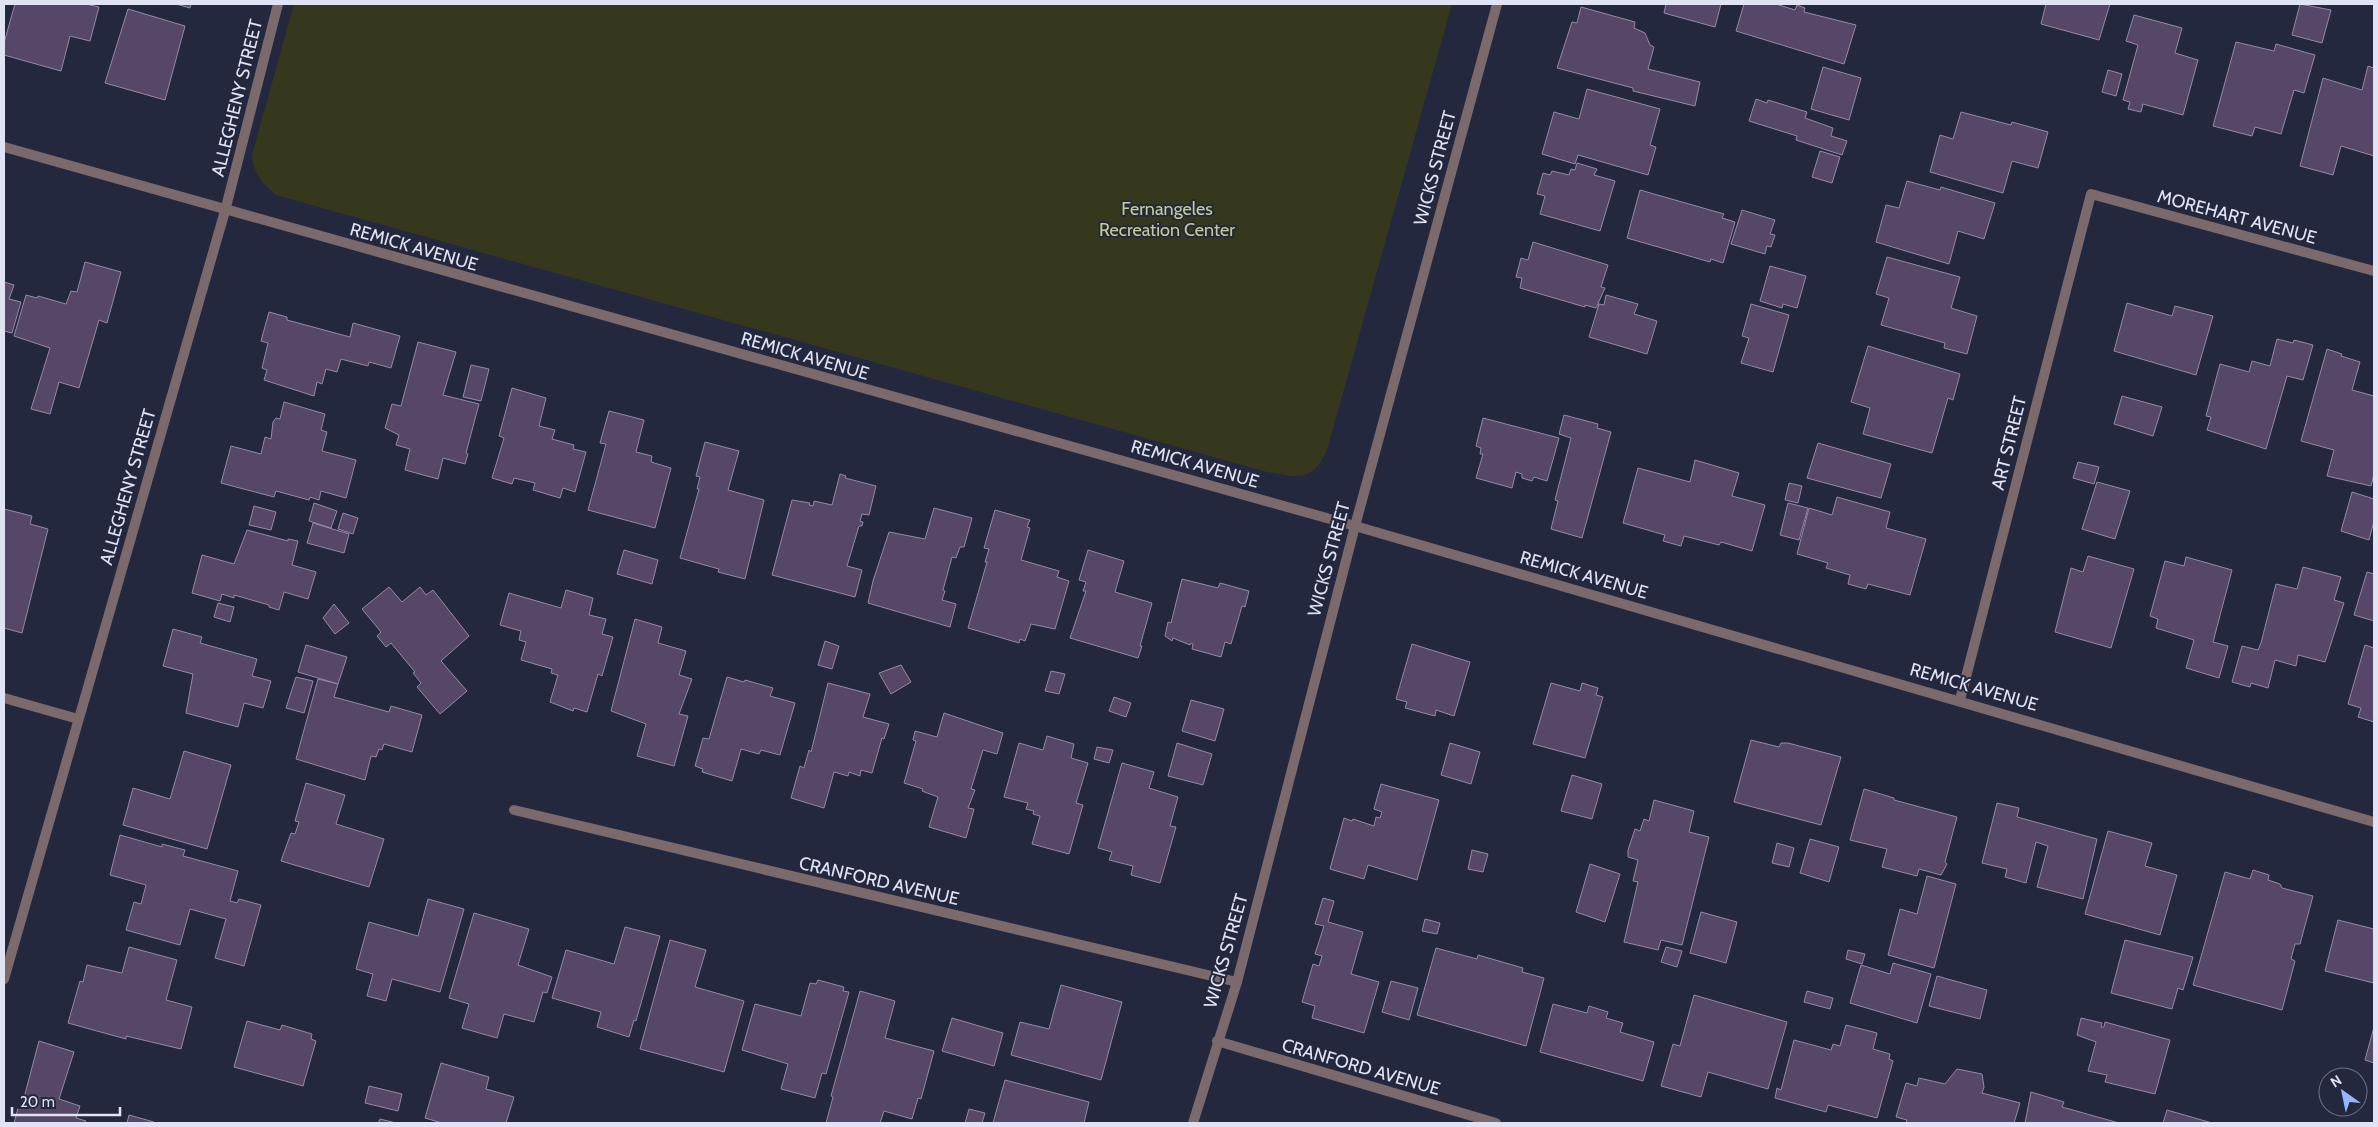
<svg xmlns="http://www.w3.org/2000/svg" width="2378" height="1127" font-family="Cabin,sans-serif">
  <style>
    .green { fill: #35381c }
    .building { fill: #564768; stroke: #9589a6 }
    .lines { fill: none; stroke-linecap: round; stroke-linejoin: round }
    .street { stroke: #7c696c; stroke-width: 10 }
    .labels { text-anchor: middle; stroke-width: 4; stroke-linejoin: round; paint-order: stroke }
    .street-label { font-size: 18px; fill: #e0e3f3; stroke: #24283f }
    .park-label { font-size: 18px; fill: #c5cd8d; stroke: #24283f }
  </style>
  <rect width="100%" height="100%" fill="#24283f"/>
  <path class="green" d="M294 4H1452L1327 450C1312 483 1299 477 1267 472L276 195C261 182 254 174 252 155Z"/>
  <g class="building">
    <polygon points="15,4 86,4 99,7 90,41 70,36 61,71 4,55 4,43"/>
    <polygon points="176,4 191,4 190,8"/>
    <polygon points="1666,4 1721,4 1715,27 1664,13"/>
    <polygon points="1744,4 1776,4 1795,10 1797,5 1805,8 1804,12 1856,25 1844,64 1736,31"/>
    <polygon points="2046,4 2110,4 2099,40 2041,24"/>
    <polygon points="2300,4 2331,10 2322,43 2292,35"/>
    <polygon points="1581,7 1635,22 1634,28 1645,33 1650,45 1654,47 1648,69 1700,82 1695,106 1633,91 1633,88 1557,68 1572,22 1577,23"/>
    <polygon points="128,9 185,26 165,100 105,83"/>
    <polygon points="2134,15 2182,28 2175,53 2198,60 2183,115 2143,104 2141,112 2128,109 2130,102 2123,100 2138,45 2126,41"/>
    <polygon points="2236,42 2274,51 2276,44 2315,55 2304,93 2294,90 2281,134 2255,127 2252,136 2213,126"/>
    <polygon points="2368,66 2374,68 2374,156 2341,146 2333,175 2300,166 2323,78 2362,90"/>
    <polygon points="1823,67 1861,78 1849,120 1811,109"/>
    <polygon points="2108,70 2122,74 2116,96 2102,92"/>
    <polygon points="1587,89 1660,109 1650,145 1656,147 1648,175 1578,155 1575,164 1542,154 1554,112 1579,119"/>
    <polygon points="1756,99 1767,103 1768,100 1807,112 1805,118 1833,128 1831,136 1847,141 1842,155 1796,140 1797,136 1749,121"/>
    <polygon points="1961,112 2011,125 2012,122 2048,132 2038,168 2012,161 2003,193 1930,172 1940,135 1953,139"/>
    <polygon points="1820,151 1840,157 1832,183 1812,177"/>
    <polygon points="1577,163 1597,169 1594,175 1615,181 1600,231 1540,214 1545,196 1537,194 1543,173 1550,175 1552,171 1569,175 1571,169 1575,170"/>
    <polygon points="1907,181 1940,190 1941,187 1995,203 1984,239 1958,231 1949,264 1876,242 1886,205 1899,208"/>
    <polygon points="1640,190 1724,214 1722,218 1735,222 1723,263 1711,259 1710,262 1627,238"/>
    <polygon points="1742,210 1775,220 1770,234 1775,235 1771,247 1767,246 1765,254 1731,244"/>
    <polygon points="1533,242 1608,265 1601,287 1605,288 1596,308 1585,305 1585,307 1520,288 1522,278 1516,277 1521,258 1528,260"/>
    <polygon points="1887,257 1960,277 1951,308 1977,316 1967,354 1944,348 1945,343 1881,325 1889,298 1876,294"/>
    <polygon points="85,262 121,272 107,323 99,320 79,388 59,382 50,414 31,409 50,348 14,336 26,295 37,298 38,296 66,304 71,291 77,292"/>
    <polygon points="1770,266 1806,276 1797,308 1783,304 1782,308 1760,301"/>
    <polygon points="4,282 14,285 9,299 21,302 12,333 4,331"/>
    <polygon points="1606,295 1638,304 1634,314 1657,321 1647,354 1589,337 1599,304 1604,305"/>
    <polygon points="2127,303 2172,316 2175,306 2213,316 2196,375 2114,351"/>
    <polygon points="1751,304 1789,315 1773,372 1741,363 1749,338 1742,336"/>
    <polygon points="269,312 287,317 287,320 350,337 353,323 400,336 391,368 369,362 368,366 341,359 337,372 326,369 322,384 317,382 314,396 264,380 267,370 262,368 268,343 261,341"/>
    <polygon points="2277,339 2293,343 2294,340 2313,345 2303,380 2287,376 2266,449 2207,430 2211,417 2206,416 2220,364 2249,372 2252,361 2270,366"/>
    <polygon points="418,342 456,352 443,395 479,404 466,453 468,454 465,464 443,458 438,479 405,470 410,449 396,445 399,435 385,428 392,404 401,406"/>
    <polygon points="1868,346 1960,374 1953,400 1948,398 1932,453 1863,434 1870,408 1851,402"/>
    <polygon points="2327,349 2342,354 2341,356 2360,362 2352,390 2374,396 2374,474 2371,486 2327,476 2334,450 2301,441"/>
    <polygon points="471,365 489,369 481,401 463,397"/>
    <polygon points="512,388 546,398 539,426 555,430 552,439 574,445 573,449 586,452 575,492 563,488 560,498 533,490 535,483 514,478 512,484 492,478 504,438 499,436"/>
    <polygon points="2122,396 2162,407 2153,436 2114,424"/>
    <polygon points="284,402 325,414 321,430 327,432 322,451 356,460 346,498 321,491 319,500 310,497 309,500 276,491 274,497 221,483 231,446 261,454 265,437 271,439 273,422 276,418 280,419"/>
    <polygon points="609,411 644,420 636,452 652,456 651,462 671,468 655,528 588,510 606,444 600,443"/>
    <polygon points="1564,415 1598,424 1597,428 1611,432 1582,538 1551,529 1558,501 1555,500 1571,438 1559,434"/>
    <polygon points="1483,418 1559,438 1547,481 1534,477 1532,481 1522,478 1522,474 1516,472 1512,488 1476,478 1483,454 1480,454 1481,448 1476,446"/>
    <polygon points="705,442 739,451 728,490 764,500 745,579 718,572 719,569 680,558 699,489 697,489 700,477 696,476"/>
    <polygon points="1818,443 1891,464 1881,498 1807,478"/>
    <polygon points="1695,460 1739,473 1732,496 1765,505 1752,551 1721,542 1719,545 1684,536 1681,546 1663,541 1665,535 1623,523 1638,468 1690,482"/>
    <polygon points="2078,462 2099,467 2094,484 2073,478"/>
    <polygon points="840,474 846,476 845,478 876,486 869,515 862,514 860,521 863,522 862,526 859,526 847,566 862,570 855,597 772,575 792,500 810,503 809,505 813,506 814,501 832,505"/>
    <polygon points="2097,482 2130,491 2115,539 2082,529"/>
    <polygon points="1789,483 1802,486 1798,503 1785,500"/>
    <polygon points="2352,492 2374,499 2374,521 2369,540 2341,531"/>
    <polygon points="1837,497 1890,512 1886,528 1926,539 1910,595 1868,584 1866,589 1848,584 1850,575 1826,568 1828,563 1797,554 1809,508 1832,515"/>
    <polygon points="314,503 337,511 331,528 309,521"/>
    <polygon points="1788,503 1808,508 1799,540 1780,535"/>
    <polygon points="254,506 276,512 271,530 249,525"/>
    <polygon points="934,508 972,518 964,547 960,547 956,558 952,557 943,590 945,591 942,600 956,604 950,627 868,603 873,581 889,532 925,539"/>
    <polygon points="4,509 32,516 30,524 48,529 22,633 4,628"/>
    <polygon points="995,510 1030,520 1027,527 1030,528 1021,560 1059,571 1057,577 1069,581 1055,629 1031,624 1025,641 1020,639 1019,643 968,628 987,562 985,562 989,549 984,548"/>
    <polygon points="343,513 358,518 353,534 338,529"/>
    <polygon points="313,523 349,534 344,553 307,543"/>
    <polygon points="247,530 288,541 288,539 298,541 292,565 316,572 308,599 284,592 279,610 269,607 269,605 234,595 234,598 222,594 220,601 192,593 202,555 234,564"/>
    <polygon points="624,550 658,560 652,584 617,574"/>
    <polygon points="1088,550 1124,561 1115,592 1152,603 1140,646 1142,646 1138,658 1070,638 1086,591 1083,591 1086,582 1079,580"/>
    <polygon points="2088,556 2134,569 2111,648 2055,632 2071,568 2083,572"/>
    <polygon points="2186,557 2232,570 2213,642 2228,646 2219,678 2186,668 2194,640 2156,628 2158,619 2150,616 2165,561 2184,566"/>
    <polygon points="2303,567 2341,577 2334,600 2344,603 2325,662 2298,655 2296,666 2275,660 2268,688 2251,683 2250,687 2232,682 2242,646 2258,650 2261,643 2276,584 2297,589"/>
    <polygon points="2367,572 2374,574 2374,621 2354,615"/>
    <polygon points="1182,579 1218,588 1220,583 1249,591 1245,607 1242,606 1231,644 1225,642 1221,657 1192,649 1193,644 1191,643 1190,645 1173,638 1172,641 1165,636 1168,622 1171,623"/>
    <polygon points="389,587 402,602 420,587 426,595 433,590 469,636 441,661 467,691 440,714 417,687 421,683 413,673 415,672 391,643 386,647 377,636 381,632 362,609"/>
    <polygon points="566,590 593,598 589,615 606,619 602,634 613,637 602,676 598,674 587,712 574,708 573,711 550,702 558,675 551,673 552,669 521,660 526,642 519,640 521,631 500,625 509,593 561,608"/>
    <polygon points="218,603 234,607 230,622 214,617"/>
    <polygon points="334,604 349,623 335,634 323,618"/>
    <polygon points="635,619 662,627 658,643 686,651 679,675 692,679 679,714 688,716 674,766 637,756 646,724 611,711"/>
    <polygon points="173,629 202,637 200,643 257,659 252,676 271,681 263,708 244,703 238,727 186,713 193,674 163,666"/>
    <polygon points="825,641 839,646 832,669 818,665"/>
    <polygon points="1412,644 1470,662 1454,716 1436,710 1435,716 1405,708 1407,702 1396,699"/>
    <polygon points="306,645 347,657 338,684 298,672"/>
    <polygon points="2365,645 2374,648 2374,722 2358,717 2361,708 2348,704"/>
    <polygon points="901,665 911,682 891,694 879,673"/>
    <polygon points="1051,671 1065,674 1059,694 1045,691"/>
    <polygon points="296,677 313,681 304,713 286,708"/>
    <polygon points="727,677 744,682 745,680 773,688 770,696 795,703 780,755 761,750 759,754 741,749 732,781 702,772 703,769 695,766 703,738 709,739"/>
    <polygon points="318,679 338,684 334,697 389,712 391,706 422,715 412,752 384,744 382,750 379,749 376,757 371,756 365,780 296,759"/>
    <polygon points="828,683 870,694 863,717 889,724 884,739 882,738 872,773 861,770 860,776 849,772 848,776 834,772 824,808 791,798 800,766 804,768 809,750 811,752"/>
    <polygon points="1551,683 1580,691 1582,683 1598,688 1596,695 1603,697 1585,758 1533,744"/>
    <polygon points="1114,697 1131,703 1126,717 1109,711"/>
    <polygon points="1191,700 1224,709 1215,741 1182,731"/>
    <polygon points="944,713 1003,733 997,754 983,750 971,789 975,790 968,808 974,809 966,838 929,827 938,797 922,791 923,789 904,783 916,741 913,740 915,731 937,737"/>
    <polygon points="1047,736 1074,744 1071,758 1088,763 1076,803 1083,805 1069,854 1032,844 1040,816 1033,814 1034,811 1026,809 1028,803 1004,797 1019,743 1043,750"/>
    <polygon points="1751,740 1779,747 1781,743 1788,743 1841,757 1821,825 1734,802"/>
    <polygon points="1177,743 1212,754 1203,785 1168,776"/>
    <polygon points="1450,743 1480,752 1471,784 1441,775"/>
    <polygon points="1097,747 1113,750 1109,763 1094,759"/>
    <polygon points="184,751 231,765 207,849 123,825 133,788 170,799"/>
    <polygon points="1122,763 1154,772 1149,788 1178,797 1170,826 1176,827 1160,883 1131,875 1133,866 1109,860 1112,852 1098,848"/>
    <polygon points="1572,775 1602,784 1592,819 1561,811"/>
    <polygon points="306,783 345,795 336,824 384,839 369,887 281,861 291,833 295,834 299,822 295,821"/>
    <polygon points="1381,784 1439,800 1417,880 1368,865 1364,879 1330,869 1344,818 1352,821 1353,819 1374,826 1376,817 1380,818 1382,812 1374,809"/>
    <polygon points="1864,789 1894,798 1894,800 1957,817 1945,862 1947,864 1941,875 1919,869 1917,876 1882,867 1887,849 1850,840"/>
    <polygon points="1654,800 1694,811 1689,832 1709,837 1682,945 1661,940 1658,950 1624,942 1638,882 1633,881 1638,860 1628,857 1628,850 1635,829 1640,831 1644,819 1649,821"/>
    <polygon points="1997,803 2019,808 2017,817 2097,839 2083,899 2037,887 2048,846 2036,842 2026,883 2005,877 2007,869 1982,863"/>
    <polygon points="2108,831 2152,843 2145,866 2177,875 2160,935 2085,914"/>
    <polygon points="120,835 162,847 162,844 185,850 183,856 238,871 230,901 237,903 239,899 261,905 244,966 215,958 226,919 190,909 180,945 126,930 134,902 141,904 146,885 110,875"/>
    <polygon points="1810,839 1839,847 1829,882 1800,873"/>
    <polygon points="1777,843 1794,848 1789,867 1772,863"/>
    <polygon points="1472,850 1488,854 1483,872 1468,869"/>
    <polygon points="1590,864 1620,874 1605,922 1576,912"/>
    <polygon points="2253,870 2269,875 2268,880 2280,884 2282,888 2313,896 2300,944 2295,944 2291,959 2295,961 2282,1010 2193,985 2225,872 2250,879"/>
    <polygon points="1927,876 1956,884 1934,968 1888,955 1900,909 1917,914"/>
    <polygon points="1323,898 1334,901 1328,922 1363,932 1351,974 1379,982 1364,1033 1312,1018 1315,1006 1302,1002 1313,964 1319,966 1322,956 1315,954 1324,926 1315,924"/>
    <polygon points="428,899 464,909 440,992 392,979 386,1001 367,996 373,974 356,969 369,922 418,936"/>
    <polygon points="1701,912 1737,922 1726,963 1690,953"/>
    <polygon points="474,913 529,929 518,965 552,977 547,993 543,992 534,1022 504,1014 497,1038 462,1028 469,1004 449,998"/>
    <polygon points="1425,919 1440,923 1437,934 1422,931"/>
    <polygon points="2338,920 2374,929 2374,983 2325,971"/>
    <polygon points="625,927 660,936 636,1021 634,1020 629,1037 597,1027 601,1012 552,998 566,950 614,964"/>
    <polygon points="670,940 706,950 695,987 744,1001 724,1072 640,1049"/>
    <polygon points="2125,940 2193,957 2183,990 2178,988 2172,1009 2111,993"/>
    <polygon points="129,947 177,960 166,1000 192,1007 181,1049 126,1036 126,1039 68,1023 80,981 83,982 87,965 122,973"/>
    <polygon points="1666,947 1682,951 1677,967 1661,962"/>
    <polygon points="1436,948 1477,959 1478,955 1523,968 1522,972 1544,978 1526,1046 1417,1015"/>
    <polygon points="1848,950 1865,954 1862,964 1846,959"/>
    <polygon points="1893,963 1931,974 1917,1023 1850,1003 1861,965 1890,974"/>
    <polygon points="1937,976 1987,990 1980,1019 1929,1006"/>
    <polygon points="818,980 844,987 843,991 849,992 826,1074 822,1073 815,1098 781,1089 788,1064 742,1050 755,1004 801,1016 810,983 816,984"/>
    <polygon points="1391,981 1418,988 1409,1020 1382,1012"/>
    <polygon points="1061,985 1122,1002 1101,1080 1011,1055 1020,1022 1049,1029"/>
    <polygon points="860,991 895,1001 885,1038 934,1051 921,1099 918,1098 912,1119 884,1111 880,1123 826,1123 833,1097 831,1096"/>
    <polygon points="1807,991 1833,998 1830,1009 1804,1002"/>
    <polygon points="1694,995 1787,1022 1768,1089 1708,1072 1701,1097 1661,1086 1673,1044 1680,1046"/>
    <polygon points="1553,1004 1587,1013 1589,1006 1608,1012 1606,1018 1623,1023 1620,1032 1654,1042 1643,1081 1540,1052"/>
    <polygon points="952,1018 1003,1033 994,1066 942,1051"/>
    <polygon points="2081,1018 2102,1023 2101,1027 2104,1027 2105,1022 2170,1040 2155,1094 2105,1082 2107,1075 2088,1071 2096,1042 2077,1035"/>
    <polygon points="247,1021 280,1030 282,1025 312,1034 311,1039 316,1041 303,1086 234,1067"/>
    <polygon points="1846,1025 1877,1033 1873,1049 1890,1054 1889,1059 1893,1061 1877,1118 1828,1105 1826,1112 1775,1098 1777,1088 1781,1090 1794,1040 1831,1050 1833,1044 1840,1046"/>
    <polygon points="2374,1027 2374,1063 2365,1060"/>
    <polygon points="39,1041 74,1052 59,1099 80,1106 76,1118 86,1121 85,1123 14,1123 18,1108 21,1109"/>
    <polygon points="441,1063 489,1077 486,1089 514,1097 506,1123 442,1123 425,1118"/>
    <polygon points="1957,1069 1982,1074 1984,1087 1982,1093 2020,1103 2014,1123 1906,1123 1907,1120 1896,1117 1906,1083 1917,1086 1919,1078 1945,1084"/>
    <polygon points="1005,1080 1089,1102 1084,1123 993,1123"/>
    <polygon points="369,1086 402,1094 398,1111 365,1103"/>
    <polygon points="2031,1092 2064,1102 2062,1107 2119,1123 2025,1123"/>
    <polygon points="969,1109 985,1113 982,1123 965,1123"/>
    <polygon points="2167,1110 2212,1123 2163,1123"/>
    <polygon points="129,1115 154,1122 154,1123 127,1123"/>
    <polygon points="380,1119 396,1123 378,1123"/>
  </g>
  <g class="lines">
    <g class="street">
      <polyline points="4,147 1355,526 2374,822"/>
      <polyline points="4,698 78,719"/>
      <polyline points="1960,700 2091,194 2374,271"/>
      <polyline points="514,810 1237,982"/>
      <polyline points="4,979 225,211 278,4"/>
      <polyline points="1217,1041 1496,1123"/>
      <polyline points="1193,1123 1237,982 1355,526 1497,4"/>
    </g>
  </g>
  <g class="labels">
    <g class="street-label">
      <text transform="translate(237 98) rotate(-76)" y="6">ALLEGHENY STREET</text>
      <text transform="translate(1435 168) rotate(-75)" y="6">WICKS STREET</text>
      <text transform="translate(2237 217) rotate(15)" y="6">MOREHART AVENUE</text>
      <text transform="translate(414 247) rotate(16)" y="6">REMICK AVENUE</text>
      <text transform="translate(805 356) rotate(16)" y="6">REMICK AVENUE</text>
      <text transform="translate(2009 443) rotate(-76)" y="6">ART STREET</text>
      <text transform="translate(1195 464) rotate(16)" y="6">REMICK AVENUE</text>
      <text transform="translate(128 487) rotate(-74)" y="6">ALLEGHENY STREET</text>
      <text transform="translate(1329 559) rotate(-75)" y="6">WICKS STREET</text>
      <text transform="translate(1584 575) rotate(16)" y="6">REMICK AVENUE</text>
      <text transform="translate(1974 687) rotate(16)" y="6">REMICK AVENUE</text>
      <text transform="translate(879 881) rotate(13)" y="6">CRANFORD AVENUE</text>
      <text transform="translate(1226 951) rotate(-74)" y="6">WICKS STREET</text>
      <text transform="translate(1361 1067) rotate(16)" y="6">CRANFORD AVENUE</text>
    </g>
    <g class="park-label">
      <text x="1167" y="215">Fernangeles<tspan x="1167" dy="21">Recreation Center</tspan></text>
    </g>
  </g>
  <rect width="2378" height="1127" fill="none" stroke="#e0e3f3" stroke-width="10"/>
  <g transform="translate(2343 1092) rotate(327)"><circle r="24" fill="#24283f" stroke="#6f7387"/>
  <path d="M0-4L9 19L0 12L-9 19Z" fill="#97b6fd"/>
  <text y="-8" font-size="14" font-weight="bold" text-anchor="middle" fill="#e0e3f3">N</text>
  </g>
  <path d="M12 1107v8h108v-8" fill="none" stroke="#e0e3f3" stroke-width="2.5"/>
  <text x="20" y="1107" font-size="15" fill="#e0e3f3" stroke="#24283f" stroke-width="4" paint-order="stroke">20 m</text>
</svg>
